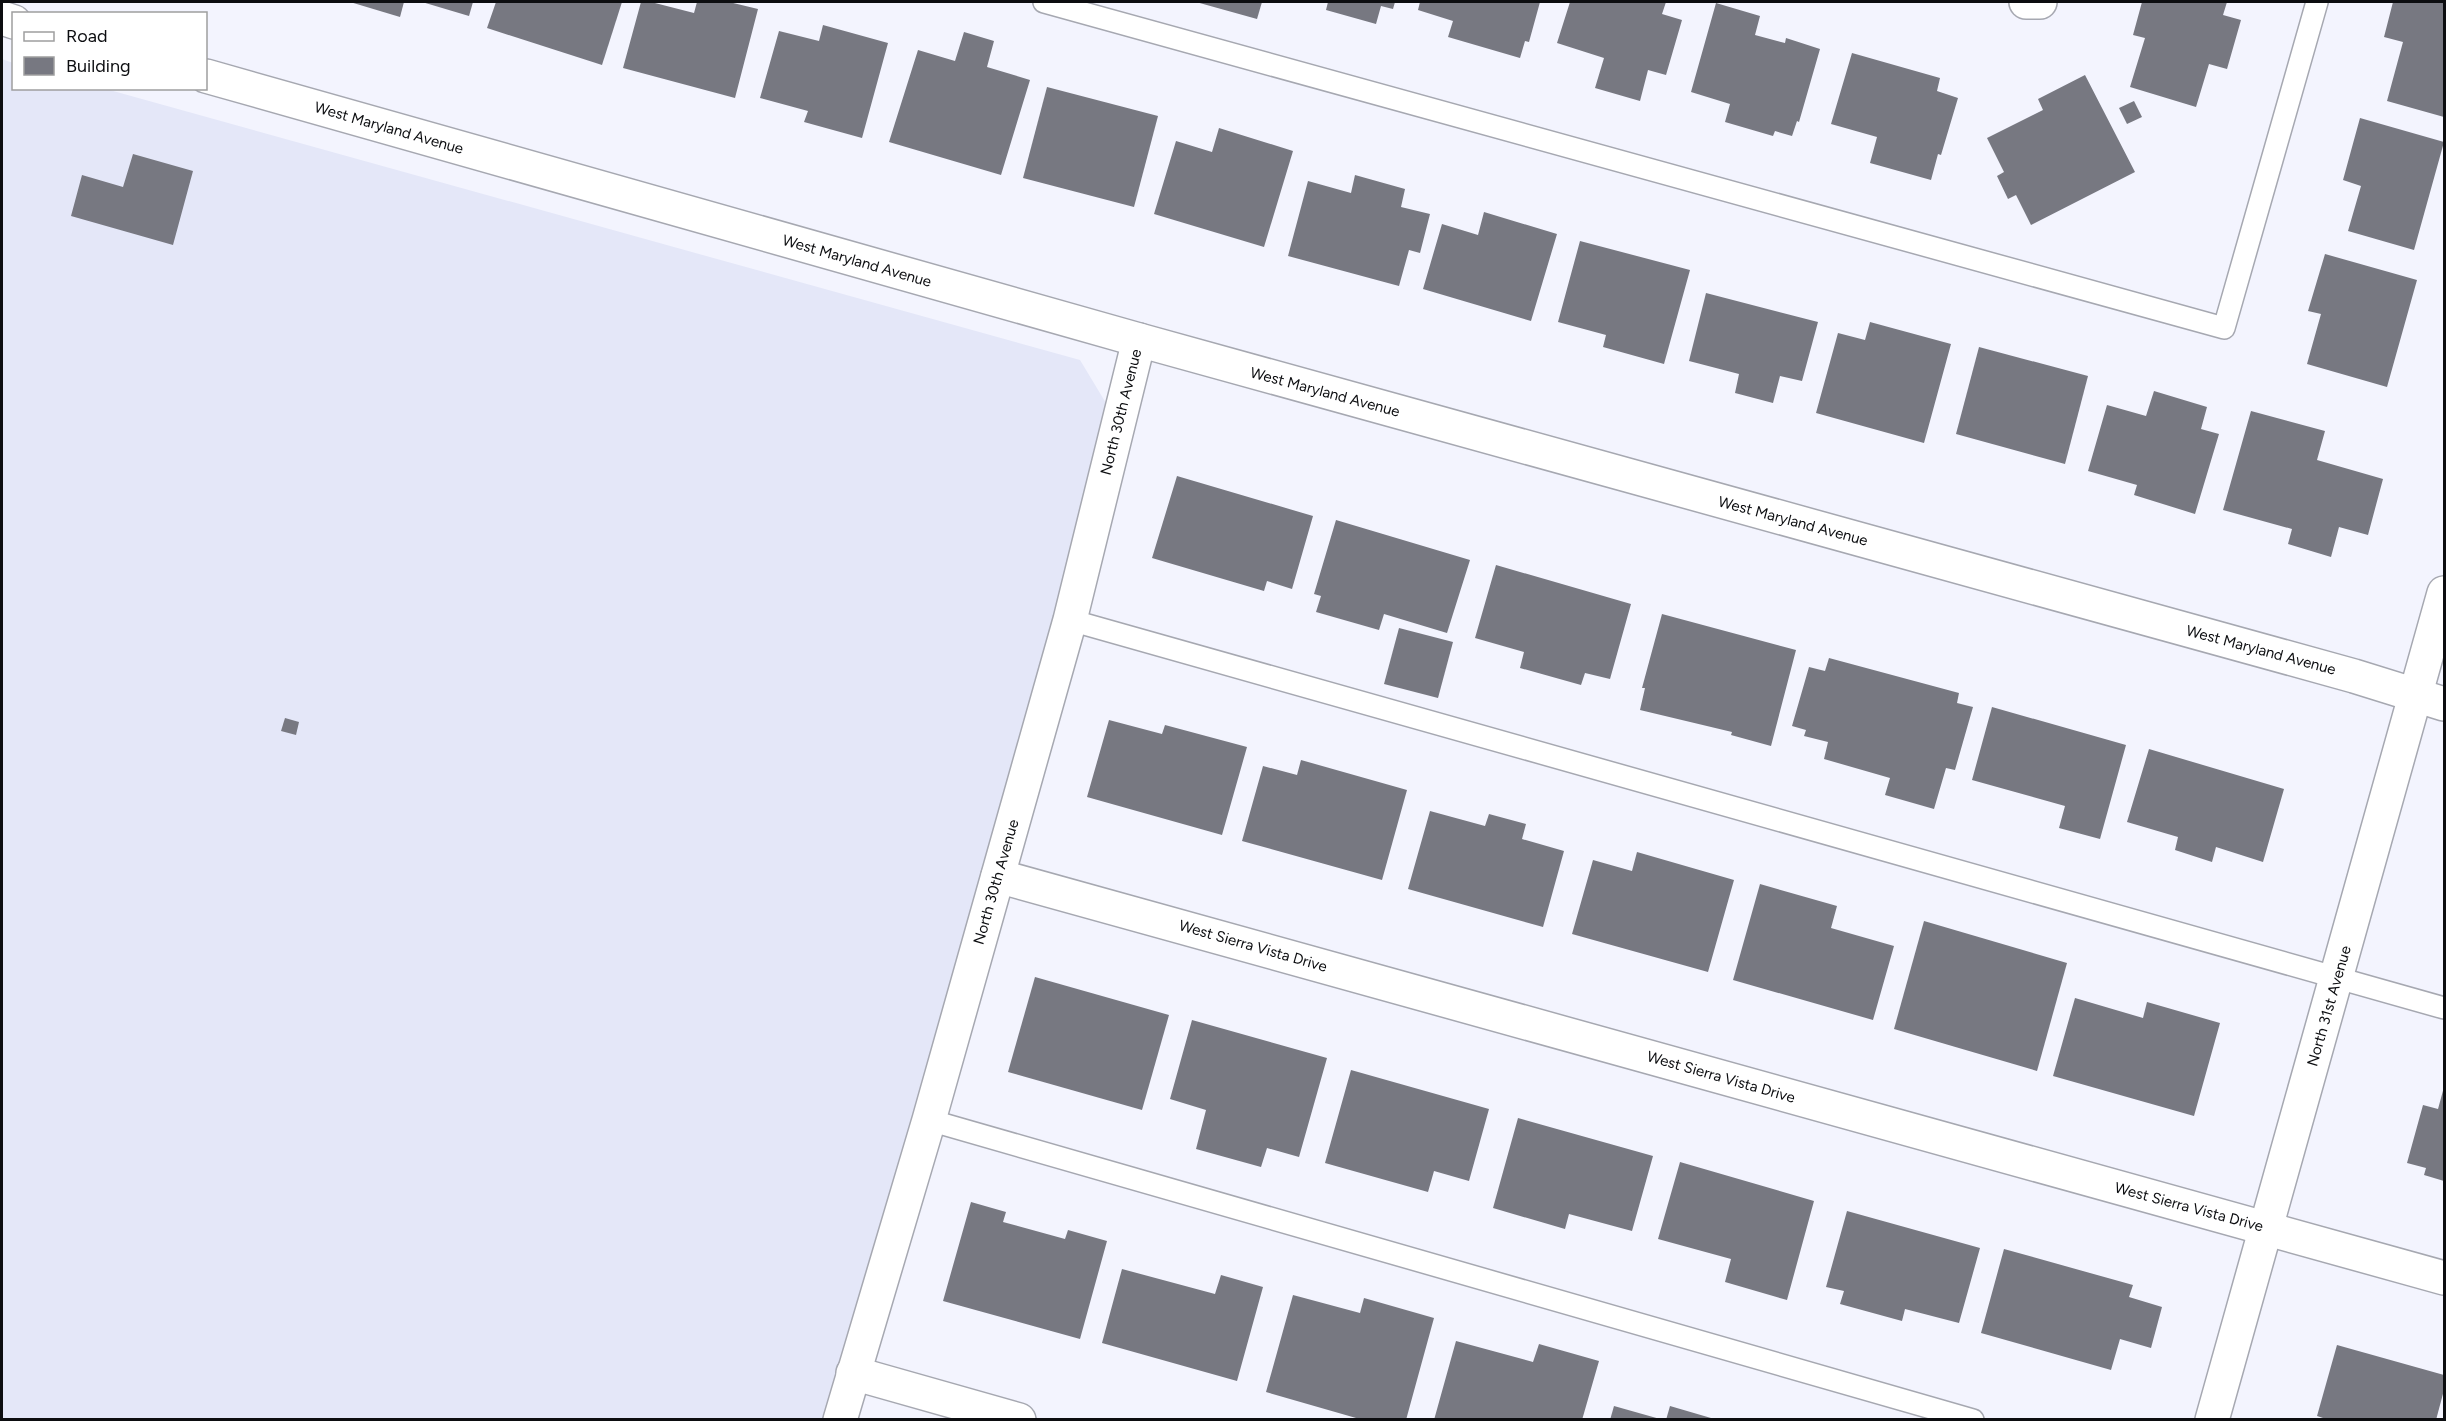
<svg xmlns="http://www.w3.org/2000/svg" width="2446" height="1421" font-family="Figtree,sans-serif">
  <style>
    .built { fill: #e4e7f8 }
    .building { fill: #777881 }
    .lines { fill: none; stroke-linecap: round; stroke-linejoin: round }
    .service-casing { stroke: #a6a8b1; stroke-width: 24 }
    .minor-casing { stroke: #a6a8b1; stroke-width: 36 }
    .tertiary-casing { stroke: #a6a8b1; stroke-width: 36 }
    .service { stroke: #fff; stroke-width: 21 }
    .minor { stroke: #fff; stroke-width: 33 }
    .tertiary { stroke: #fff; stroke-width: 33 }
    .labels { text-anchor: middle; stroke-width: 4.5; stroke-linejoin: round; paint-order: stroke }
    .street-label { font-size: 15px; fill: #0c0d10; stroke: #fff }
  </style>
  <rect width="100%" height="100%" fill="#f3f4fe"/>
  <polygon class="built" points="2,59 13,63 14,88 106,89 1080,360 1118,423 842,1419 2,1419"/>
  <g class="building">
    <polygon points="350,2 404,2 400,17"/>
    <polygon points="422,2 473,2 469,16"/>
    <polygon points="496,2 622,2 602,65 487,28"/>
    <polygon points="641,2 651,2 694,13 697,2 729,2 758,9 735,98 623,68"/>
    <polygon points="1196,2 1262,2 1257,19"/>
    <polygon points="1328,2 1395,2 1393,9 1381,6 1376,24 1326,10"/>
    <polygon points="1420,2 1540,2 1529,42 1525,41 1520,58 1448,37 1453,21 1418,10"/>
    <polygon points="1570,2 1666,2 1662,14 1682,20 1666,75 1648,70 1640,101 1595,88 1604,58 1557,43"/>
    <polygon points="2142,2 2227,2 2223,15 2241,20 2227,69 2209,64 2196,107 2130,87 2145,38 2133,35"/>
    <polygon points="2393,2 2444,2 2444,117 2387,101 2403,42 2384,37"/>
    <polygon points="1716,3 1760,16 1755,35 1785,43 1786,38 1820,49 1799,122 1797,121 1792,136 1775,131 1773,136 1725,122 1730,104 1691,92"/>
    <polygon points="823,25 888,43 862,138 804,122 808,111 760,98 779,31 819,41"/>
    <polygon points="964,32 994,41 987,67 1030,80 1001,175 889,142 918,50 955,61"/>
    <polygon points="1852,53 1940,78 1937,91 1958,98 1941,155 1938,154 1931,180 1870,163 1877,137 1831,124"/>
    <polygon points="2085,75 2135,172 2031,225 2016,195 2008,199 1997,176 2004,172 1987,138 2043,110 2038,99"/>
    <polygon points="1047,87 1158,116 1134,207 1023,178"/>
    <polygon points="2134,101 2142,117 2127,124 2119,108"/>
    <polygon points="2360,118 2444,142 2414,250 2348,231 2361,186 2343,180"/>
    <polygon points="1219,128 1293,151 1264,247 1154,214 1176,141 1212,152"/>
    <polygon points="133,154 193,171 173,245 71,216 82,175 123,187"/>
    <polygon points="1355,175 1405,189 1401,207 1430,214 1420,253 1409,250 1399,286 1288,256 1308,181 1351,193"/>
    <polygon points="1484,212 1557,234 1531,321 1423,289 1442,224 1478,235"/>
    <polygon points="1580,241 1690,270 1664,364 1603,347 1606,335 1558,322"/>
    <polygon points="2325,254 2417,280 2387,387 2307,364 2321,314 2308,311"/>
    <polygon points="1706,293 1818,322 1802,381 1780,376 1773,403 1735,393 1739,374 1689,361"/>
    <polygon points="1870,322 1951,344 1924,443 1816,413 1838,333 1865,340"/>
    <polygon points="1979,347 2088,376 2065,464 1956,434"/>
    <polygon points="2154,391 2207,407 2201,429 2219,434 2195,514 2134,495 2137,485 2088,471 2107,405 2146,416"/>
    <polygon points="2251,411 2325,431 2317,460 2383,479 2368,535 2339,527 2331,557 2288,544 2292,529 2223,510"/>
    <polygon points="1177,476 1313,516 1292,589 1267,581 1264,591 1152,558"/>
    <polygon points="1336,520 1470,560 1447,633 1384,614 1379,630 1316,612 1321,596 1314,594"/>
    <polygon points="1496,565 1631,604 1610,679 1585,673 1581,685 1520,668 1524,652 1475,638"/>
    <polygon points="1662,614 1796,650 1771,746 1731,735 1732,732 1640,710 1645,688 1642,688"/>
    <polygon points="1399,628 1453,642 1438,698 1384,684"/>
    <polygon points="1829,658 1959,693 1957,703 1973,707 1955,770 1946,768 1934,809 1885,795 1890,778 1824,759 1828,742 1804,736 1806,730 1792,726 1809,667 1825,671"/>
    <polygon points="1992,707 2126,745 2100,839 2059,828 2065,806 1972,780"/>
    <polygon points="285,718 299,722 296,735 281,731"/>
    <polygon points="1109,720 1162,734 1165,725 1247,747 1222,835 1087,797"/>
    <polygon points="2149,749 2284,789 2263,862 2216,847 2212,862 2175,850 2178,837 2127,822"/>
    <polygon points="1301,760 1407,790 1382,880 1242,841 1263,766 1297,775"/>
    <polygon points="1430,811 1485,826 1489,814 1526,824 1522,839 1564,851 1543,927 1408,889"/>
    <polygon points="1637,852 1734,880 1708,972 1572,934 1593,860 1632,871"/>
    <polygon points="1760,884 1837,906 1831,928 1894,946 1873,1020 1733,980"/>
    <polygon points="1924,921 2067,963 2037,1071 1894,1029"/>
    <polygon points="1035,977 1169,1015 1142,1110 1008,1072"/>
    <polygon points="2075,998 2143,1018 2147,1002 2220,1023 2194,1116 2053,1076"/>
    <polygon points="1192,1020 1327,1058 1299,1157 1267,1148 1261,1167 1196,1149 1206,1110 1170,1099"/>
    <polygon points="1351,1070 1489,1109 1469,1181 1434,1171 1428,1192 1325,1163"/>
    <polygon points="2444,1087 2444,1181 2424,1175 2426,1168 2407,1163 2423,1105 2438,1109"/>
    <polygon points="1518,1118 1653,1156 1632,1231 1569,1214 1565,1229 1493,1208"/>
    <polygon points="1680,1162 1814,1201 1787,1300 1725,1282 1731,1259 1658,1239"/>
    <polygon points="971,1202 1006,1212 1003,1222 1065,1239 1068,1230 1107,1241 1080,1339 943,1301"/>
    <polygon points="1847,1211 1980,1248 1959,1323 1905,1309 1902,1321 1840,1304 1844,1291 1826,1287"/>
    <polygon points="2004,1249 2133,1285 2129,1297 2162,1307 2151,1348 2120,1339 2111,1370 1981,1333"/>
    <polygon points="1122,1269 1215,1294 1221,1275 1263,1287 1237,1381 1102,1343"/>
    <polygon points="1293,1295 1360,1313 1364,1298 1434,1318 1406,1420 1363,1420 1266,1392"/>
    <polygon points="1456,1341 1533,1362 1539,1344 1599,1361 1582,1420 1434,1420"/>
    <polygon points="2337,1345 2444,1375 2444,1390 2436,1420 2329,1420 2317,1416"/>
    <polygon points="1614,1406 1660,1419 1659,1420 1610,1420"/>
    <polygon points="1670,1406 1711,1418 1710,1420 1666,1420"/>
  </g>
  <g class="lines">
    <defs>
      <g id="service">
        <polyline points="1044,2 2224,328 2317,2"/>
        <polyline points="1070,620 2444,1008"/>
        <polyline points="929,1120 1973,1420"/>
      </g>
      <g id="minor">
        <polyline points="2026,2 2040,2"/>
        <polyline points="998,876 2444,1278"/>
        <polyline points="853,1373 1019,1420"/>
        <polyline points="840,1420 929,1120 1070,620 1139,340"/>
      </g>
      <g id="tertiary">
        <polyline points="2,18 14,22"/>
        <polyline points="206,76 1139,340 2354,676 2444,704"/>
        <polyline points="2212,1420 2444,593"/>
      </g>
    </defs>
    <use href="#service" class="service-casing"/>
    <use href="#minor" class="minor-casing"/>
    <use href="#tertiary" class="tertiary-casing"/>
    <use href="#service" class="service"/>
    <use href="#minor" class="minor"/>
    <use href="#tertiary" class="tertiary"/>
  </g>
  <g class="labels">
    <g class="street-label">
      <text transform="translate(389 128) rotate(16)" y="5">West Maryland Avenue</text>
      <text transform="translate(857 261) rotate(16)" y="5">West Maryland Avenue</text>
      <text transform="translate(1325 392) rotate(15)" y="5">West Maryland Avenue</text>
      <text transform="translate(1121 412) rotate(-76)" y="5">North 30th Avenue</text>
      <text transform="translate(1793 521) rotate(15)" y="5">West Maryland Avenue</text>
      <text transform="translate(2261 650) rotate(15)" y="5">West Maryland Avenue</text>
      <text transform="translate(996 882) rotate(-74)" y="5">North 30th Avenue</text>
      <text transform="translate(1253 946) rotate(16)" y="5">West Sierra Vista Drive</text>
      <text transform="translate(2329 1006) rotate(-74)" y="5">North 31st Avenue</text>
      <text transform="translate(1721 1077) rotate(16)" y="5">West Sierra Vista Drive</text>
      <text transform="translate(2189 1207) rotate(15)" y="5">West Sierra Vista Drive</text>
    </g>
  </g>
  <rect width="2446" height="1421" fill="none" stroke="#0c0d10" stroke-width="6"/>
  <rect x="12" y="12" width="195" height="78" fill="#ffffff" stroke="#9e9e9f" stroke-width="1.5"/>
  <rect x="24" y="32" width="30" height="9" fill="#ffffff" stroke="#9e9e9f" stroke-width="1.5"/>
  <text x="66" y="42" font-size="18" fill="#0c0d10">Road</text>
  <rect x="24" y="57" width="30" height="18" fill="#777881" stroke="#9e9e9f" stroke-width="1.5"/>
  <text x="66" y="72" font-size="18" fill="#0c0d10">Building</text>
</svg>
